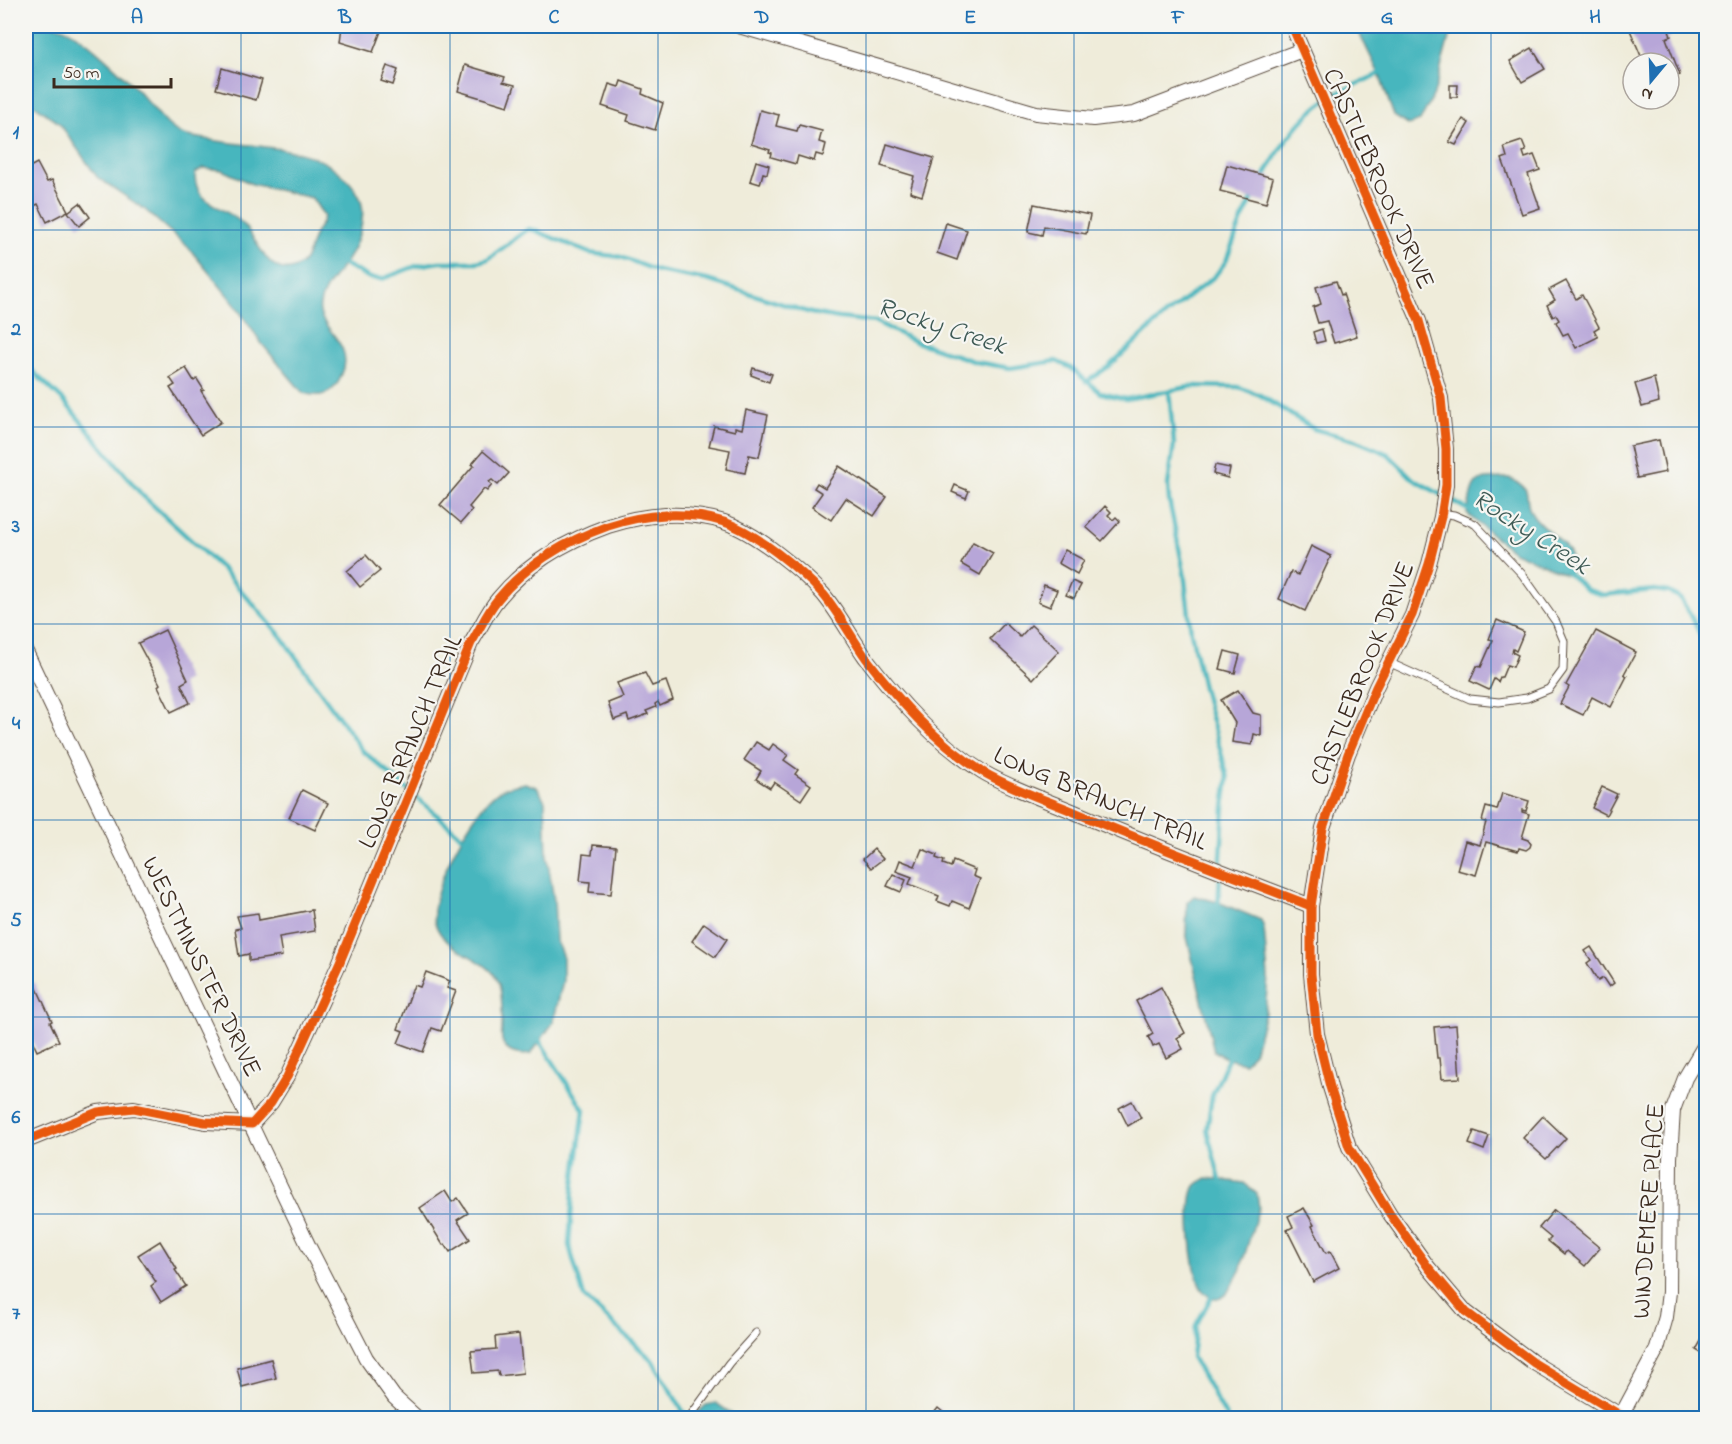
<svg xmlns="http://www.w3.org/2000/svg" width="1732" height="1444" font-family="'Indie Flower',sans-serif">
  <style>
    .water { fill: #46b6be; stroke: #40706e; stroke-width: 1.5; fill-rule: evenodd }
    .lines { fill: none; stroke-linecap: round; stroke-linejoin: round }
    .stream { stroke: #46b6be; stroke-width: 4.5 }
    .building { fill: #b7a6d8 }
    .service-casing { stroke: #56473a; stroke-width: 9 }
    .minor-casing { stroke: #56473a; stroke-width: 16 }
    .service { stroke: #fff; stroke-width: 7 }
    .minor { stroke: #fff; stroke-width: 14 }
    .cycleway-casing { stroke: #f6f6f2; stroke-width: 13 }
    .cycleway { stroke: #e8590c; stroke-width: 9 }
    .grid { fill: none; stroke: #1f6fb2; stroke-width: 1.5; stroke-opacity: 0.55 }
    .labels { text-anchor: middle; stroke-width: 4.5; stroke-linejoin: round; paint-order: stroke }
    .street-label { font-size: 26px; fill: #3b2a1e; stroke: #f6f6f2 }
    .water-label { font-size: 27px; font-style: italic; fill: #3f5b56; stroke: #f6f6f2 }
    .neatline { fill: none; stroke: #1f6fb2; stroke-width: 2 }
    .grid-label { font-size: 20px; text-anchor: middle; font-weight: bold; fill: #1f6fb2 }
  </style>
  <rect width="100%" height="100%" fill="#f6f6f2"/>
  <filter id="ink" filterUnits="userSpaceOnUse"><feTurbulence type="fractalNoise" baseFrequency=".0167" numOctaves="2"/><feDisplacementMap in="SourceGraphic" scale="12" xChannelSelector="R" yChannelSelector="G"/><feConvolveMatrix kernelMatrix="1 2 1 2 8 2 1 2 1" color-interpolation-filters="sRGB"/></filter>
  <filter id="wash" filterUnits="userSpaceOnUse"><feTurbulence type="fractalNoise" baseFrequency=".008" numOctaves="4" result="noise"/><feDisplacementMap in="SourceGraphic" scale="24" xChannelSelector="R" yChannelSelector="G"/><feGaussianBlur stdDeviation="1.35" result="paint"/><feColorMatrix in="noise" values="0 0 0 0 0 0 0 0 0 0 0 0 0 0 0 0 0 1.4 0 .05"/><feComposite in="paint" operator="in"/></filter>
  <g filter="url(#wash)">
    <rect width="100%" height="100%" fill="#efecda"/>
    <g class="water">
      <path d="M26 26C36 25 47 24 57 26 79 29 132 83 147 101 158 113 168 129 184 135 190 137 199 138 206 139 258 150 327 141 358 194 370 215 356 249 343 266 334 277 322 291 320 305 315 327 356 342 342 374 339 383 334 390 325 394 318 397 310 395 303 393L262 344 233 302 188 247 144 209 97 177 60 124 34 105 26 103ZM203 168 222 170 252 184 312 198 324 216C323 224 319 226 316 232 311 241 310 255 303 262 301 265 294 268 291 269 267 274 256 236 243 224 225 206 194 205 195 173Z"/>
      <polygon points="1356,26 1452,26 1434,94 1420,121 1408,125 1394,116 1379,74"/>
      <path d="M1509 478C1538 491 1520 496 1533 515 1545 533 1571 542 1573 565L1569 573 1565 574 1512 551 1467 514C1474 478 1472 479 1509 478Z"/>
      <path d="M525 783 537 787 545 801 547 856 554 900 556 940 563 958V981L553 1023 531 1054C520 1056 505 1054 502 1040 501 1036 502 1030 502 1026 502 1012 503 994 498 981 487 956 445 954 435 923 426 894 473 807 499 791 506 786 516 785 525 783Z"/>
      <polygon points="1194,896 1218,902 1261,920 1264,928 1268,977 1265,1013 1254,1053 1244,1063 1228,1059 1214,1051 1186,933 1187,902"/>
      <path d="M1207 1178 1244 1183 1257 1194 1259 1207 1240 1271 1226 1295 1221 1298H1211C1207 1295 1203 1292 1201 1288 1192 1272 1185 1202 1195 1186 1198 1182 1203 1180 1207 1178Z"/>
      <polygon points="716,1403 738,1418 692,1418 706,1405"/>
    </g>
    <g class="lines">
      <g class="stream">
        <path d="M1262 181C1275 155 1294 126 1317 107 1335 92 1358 84 1379 74L1382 69"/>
        <polyline points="344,264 370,278 382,279 416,266 439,262 477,262 488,259 528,229 534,230 589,253 621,257 657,271 707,280 811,313 839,318 876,322 914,341 976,362 1010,368 1056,361 1071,368 1101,393 1126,399 1194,386 1238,387 1260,395 1314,429 1355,440 1388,454 1413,479 1472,512"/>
        <polyline points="26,365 64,401 142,495 223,570 280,635 363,751 461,836"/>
        <polyline points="1086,382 1108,367 1163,317 1215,276 1226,261 1241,222 1254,196"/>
        <polyline points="1169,391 1174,444 1168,485 1169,500 1184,572 1191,632 1203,688 1228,778 1224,807 1218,907"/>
        <polyline points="1566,571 1587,590 1603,595 1655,590 1668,592 1679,597 1691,615 1706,648"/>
        <polyline points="539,1040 584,1110 573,1191 569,1245 584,1297 652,1360 687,1418"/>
        <polyline points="1220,1186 1220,1180 1207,1130 1212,1096 1228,1059 1228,1053"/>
        <polyline points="1211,1293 1211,1298 1196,1325 1192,1357 1227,1418"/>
      </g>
    </g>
    <g id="blocks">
      <g class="building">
        <polygon points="342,26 383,26 373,52 340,42"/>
        <polygon points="1641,26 1667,26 1671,36 1666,38 1680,75 1669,79 1669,63 1644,63 1630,30"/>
        <polygon points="1532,48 1545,69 1522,82 1510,61"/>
        <polygon points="465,65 505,77 503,82 515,85 508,106 458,91"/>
        <polygon points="387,66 398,70 393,85 381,81"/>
        <polygon points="222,68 262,80 256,100 216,89"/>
        <polygon points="621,81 643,89 642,94 663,103 655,130 627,121 629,115 602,106 609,84 619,87"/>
        <polygon points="1450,85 1458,85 1457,97 1450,97"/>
        <polygon points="760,110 779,115 776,126 797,131 799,125 822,131 819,142 826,144 823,156 816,154 814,161 798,156 796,164 771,157 772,153 769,152 770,150 751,144"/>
        <polygon points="1463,119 1469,123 1456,145 1449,142"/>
        <polygon points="1522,141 1526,151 1523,152 1525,158 1534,155 1540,170 1528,174 1540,208 1522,214 1502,159 1507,157 1504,147"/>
        <polygon points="887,144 934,158 922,196 910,192 914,176 881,166"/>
        <polygon points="756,161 769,165 767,174 763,173 760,184 750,181"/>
        <polygon points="37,163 47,182 52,180 68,211 47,222 38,204 32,207 26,195 26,169"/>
        <polygon points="1227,165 1273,178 1266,203 1220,191"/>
        <polygon points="80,203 90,217 79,226 68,212"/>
        <polygon points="1034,204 1090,215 1086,234 1044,226 1042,235 1028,232"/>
        <polygon points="946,223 967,230 957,260 937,253"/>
        <polygon points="1336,281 1341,295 1343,294 1357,336 1334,343 1327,321 1318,323 1313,307 1321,304 1316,287"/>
        <polygon points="1566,281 1576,299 1582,295 1599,327 1594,330 1598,337 1576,348 1568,333 1563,335 1556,322 1559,320 1556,315 1553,317 1547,305 1555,300 1549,290"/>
        <polygon points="1322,329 1325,341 1316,343 1313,332"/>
        <polygon points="186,368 194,381 197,379 204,390 201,391 221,422 201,435 170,388 175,385 170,378"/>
        <polygon points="753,368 772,374 769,382 751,375"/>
        <polygon points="1654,378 1659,402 1642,407 1635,384"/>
        <polygon points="746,410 768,415 759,457 749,455 745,473 726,469 730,450 709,446 714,426 735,431 735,427 742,429"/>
        <polygon points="1659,440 1666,472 1637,478 1630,446"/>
        <polygon points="483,451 509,473 498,485 492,480 489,482 492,485 487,491 484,489 469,507 472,510 461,523 440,505 474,465 472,464"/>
        <polygon points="1215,465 1230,468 1228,478 1213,474"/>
        <polygon points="839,466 887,497 874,516 846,498 831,520 812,507 822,493 814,488 817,483 825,488"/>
        <polygon points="955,485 969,491 966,498 952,492"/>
        <polygon points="1105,506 1111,512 1108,515 1113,520 1116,517 1120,521 1102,541 1086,527"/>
        <polygon points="973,542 993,553 980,575 961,564"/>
        <polygon points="1311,546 1331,556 1305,611 1279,599 1291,572 1298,575"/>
        <polygon points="1065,550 1084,560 1077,574 1058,563"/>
        <polygon points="366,555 380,571 360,587 347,571"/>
        <polygon points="1072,581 1081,585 1074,598 1066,595"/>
        <polygon points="1044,585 1057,590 1050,607 1038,602"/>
        <polygon points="1497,620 1524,632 1516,651 1513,649 1512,652 1518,655 1513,667 1507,665 1502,677 1500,677 1498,682 1494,679 1489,690 1470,681 1477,666 1481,667 1493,640 1489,639"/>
        <polygon points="1005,623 1020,637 1031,625 1059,651 1033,679 990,639"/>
        <polygon points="165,630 188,680 181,684 190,703 171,712 158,686 160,684 138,643"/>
        <polygon points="1596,631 1636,652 1624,674 1627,676 1611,707 1592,697 1583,715 1560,704 1569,687 1566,685"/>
        <polygon points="1225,651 1240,655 1235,673 1220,669"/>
        <polygon points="645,673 652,686 666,681 673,700 660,706 658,702 655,704 656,707 646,711 648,714 629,721 627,715 614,720 608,703 623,697 617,683"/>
        <polygon points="1238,690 1253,713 1261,715 1261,736 1254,734 1252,745 1232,742 1235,723 1221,700"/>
        <polygon points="756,742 769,750 773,744 788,755 784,760 798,770 795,774 811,785 801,800 774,782 770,788 756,779 761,771 744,760"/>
        <polygon points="1602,787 1617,794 1606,815 1592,808"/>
        <polygon points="302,790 328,803 315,830 289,818"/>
        <polygon points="1502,793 1529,801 1526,811 1522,810 1522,812 1529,814 1522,838 1528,840 1531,844 1530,847 1526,850 1519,848 1518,851 1486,842 1476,875 1457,870 1465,841 1480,845 1486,822 1482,821 1486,807 1497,810"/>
        <polygon points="593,845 616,847 611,894 589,892 590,882 580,881 583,854 592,855"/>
        <polygon points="874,849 883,859 871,868 863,859"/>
        <polygon points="922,849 937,855 936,858 944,861 943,864 951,867 953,861 975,870 973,876 980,879 969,908 952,901 950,906 937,901 939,896 909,884 912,877 896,871 900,860 915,866"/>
        <polygon points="893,874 906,880 901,892 887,886"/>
        <polygon points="312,910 315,931 279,937 282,956 249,961 249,954 239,956 235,929 241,928 237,916 258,913 259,920"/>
        <polygon points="704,923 727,939 715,957 692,941"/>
        <polygon points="1591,947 1614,983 1609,987 1603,978 1598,981 1587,963 1591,960 1585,951"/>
        <polygon points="426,972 450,981 447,988 456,991 441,1031 432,1028 423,1052 398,1043 403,1031 398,1029 414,985 420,987"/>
        <polygon points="34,982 52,1021 50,1022 59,1041 37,1051 26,1027 26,986"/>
        <polygon points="1161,987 1185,1033 1177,1038 1183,1049 1166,1058 1159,1044 1153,1047 1151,1042 1148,1037 1153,1034 1136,1001"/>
        <polygon points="1456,1025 1460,1078 1442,1079 1440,1058 1437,1058 1434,1027"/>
        <polygon points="1132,1101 1141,1118 1128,1126 1119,1108"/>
        <polygon points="1543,1116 1566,1138 1546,1159 1523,1138"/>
        <polygon points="1474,1131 1489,1136 1484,1150 1469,1144"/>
        <polygon points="445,1191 452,1202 458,1198 468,1213 457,1220 470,1239 450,1252 445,1244 443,1245 420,1208"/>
        <polygon points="1304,1208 1314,1225 1312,1226 1326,1253 1330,1251 1339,1268 1313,1282 1287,1230 1293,1227 1288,1216"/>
        <polygon points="1554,1210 1600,1248 1585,1266 1567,1251 1564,1254 1548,1241 1551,1238 1539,1228"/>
        <polygon points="160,1241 177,1269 175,1270 186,1286 161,1302 151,1286 156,1282 138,1255"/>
        <polygon points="1706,1332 1706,1356 1696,1350"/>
        <polygon points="519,1334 523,1373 499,1376 498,1371 474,1373 471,1351 496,1349 495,1337"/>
        <polygon points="271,1359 276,1378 242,1387 237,1368"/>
        <polygon points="938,1408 950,1418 930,1418"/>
      </g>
    </g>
  </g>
  <g filter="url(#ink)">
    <use href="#blocks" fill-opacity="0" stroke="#56473a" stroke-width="1.5"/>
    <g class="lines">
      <defs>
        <g id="service">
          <polyline points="1388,662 1470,699 1499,702 1527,698 1549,689 1563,670 1564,641 1556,622 1522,574 1475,524 1454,515 1441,513"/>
          <polyline points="689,1418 729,1363 756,1333"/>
        </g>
        <g id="minor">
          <polyline points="739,26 1036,113 1093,119 1134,114 1302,50"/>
          <polyline points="1292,26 1419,321 1441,398 1446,449 1446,485 1441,517 1429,564 1412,615 1376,687 1348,754 1323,828 1311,906 1311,974 1317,1034 1330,1087 1349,1147 1390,1214 1428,1267 1466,1312 1534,1363 1625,1418"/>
          <polyline points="26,652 309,1247 366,1358 394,1397 417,1418"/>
          <path d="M26 1141 98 1112 134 1108 205 1122 252 1124 271 1103 287 1077 339 964 471 643C480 629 487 612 498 599 526 565 566 541 608 526 644 514 686 510 724 522 755 532 801 570 823 594 839 613 851 637 866 658 899 701 936 743 983 772 1010 788 1043 799 1072 811 1151 845 1231 875 1311 906"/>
          <polyline points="1621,1416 1657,1349 1666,1317 1669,1292 1670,1158 1673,1110 1685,1078 1706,1043"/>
        </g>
      </defs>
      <use href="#service" class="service-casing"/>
      <use href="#minor" class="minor-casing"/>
      <use href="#service" class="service"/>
      <use href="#minor" class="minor"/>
      <defs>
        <g id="cycleway">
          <polyline points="1292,26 1419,321 1441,398 1446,449 1446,485 1441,517 1429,564 1412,615 1376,687 1348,754 1323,828 1311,906 1311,974 1317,1034 1330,1087 1349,1147 1390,1214 1428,1267 1466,1312 1534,1363 1625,1418"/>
          <path d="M26 1141 98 1112 134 1108 205 1122 252 1124 271 1103 287 1077 339 964 471 643C480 629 487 612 498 599 526 565 566 541 608 526 644 514 686 510 724 522 755 532 801 570 823 594 839 613 851 637 866 658 899 701 936 743 983 772 1010 788 1043 799 1072 811 1151 845 1231 875 1311 906"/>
        </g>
      </defs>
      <use href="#cycleway" class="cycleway-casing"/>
      <use href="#cycleway" class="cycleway"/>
    </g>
  </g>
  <path class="grid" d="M241 26V1418M450 26V1418M658 26V1418M866 26V1418M1074 26V1418M1282 26V1418M1491 26V1418M26 230H1706M26 427H1706M26 624H1706M26 820H1706M26 1017H1706M26 1214H1706"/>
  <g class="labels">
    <g class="street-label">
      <text transform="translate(1380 178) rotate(66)" y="9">CASTLEBROOK DRIVE</text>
      <text transform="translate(1361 673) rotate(-68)" y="9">CASTLEBROOK DRIVE</text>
      <text transform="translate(409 741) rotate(-67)" y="9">LONG BRANCH TRAIL</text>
      <text transform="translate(1101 797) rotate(23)" y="9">LONG BRANCH TRAIL</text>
      <text transform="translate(203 966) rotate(64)" y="9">WESTMINSTER DRIVE</text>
      <text transform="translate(1647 1211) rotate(-86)" y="9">WINDEMERE PLACE</text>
    </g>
    <g class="water-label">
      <text transform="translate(942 325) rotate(18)" y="9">Rocky Creek</text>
      <text transform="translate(1532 531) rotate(33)" y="9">Rocky Creek</text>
    </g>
  </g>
  <rect width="1732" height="1444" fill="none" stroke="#f6f6f2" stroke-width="66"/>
  <g transform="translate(1651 81) rotate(199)"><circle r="28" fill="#f6f6f2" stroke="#aba49d" stroke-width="1.5"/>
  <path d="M0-4.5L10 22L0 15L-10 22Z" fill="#1f6fb2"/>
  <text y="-9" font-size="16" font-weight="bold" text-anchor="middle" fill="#3b2a1e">N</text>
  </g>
  <path d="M54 78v9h117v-9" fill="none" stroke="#3b2a1e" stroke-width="3"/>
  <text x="63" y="78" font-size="18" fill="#3b2a1e" stroke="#f6f6f2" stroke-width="4.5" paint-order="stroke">50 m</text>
  <rect x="33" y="33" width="1666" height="1378" class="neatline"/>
  <g class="grid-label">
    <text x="137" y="23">A</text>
    <text x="345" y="23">B</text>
    <text x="554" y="23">C</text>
    <text x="762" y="23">D</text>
    <text x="970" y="23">E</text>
    <text x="1178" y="23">F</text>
    <text x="1387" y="23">G</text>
    <text x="1595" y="23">H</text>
    <text x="16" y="138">1</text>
    <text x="16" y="335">2</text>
    <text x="16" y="532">3</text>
    <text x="16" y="729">4</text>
    <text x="16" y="926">5</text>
    <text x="16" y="1123">6</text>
    <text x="16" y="1319">7</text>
  </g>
</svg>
